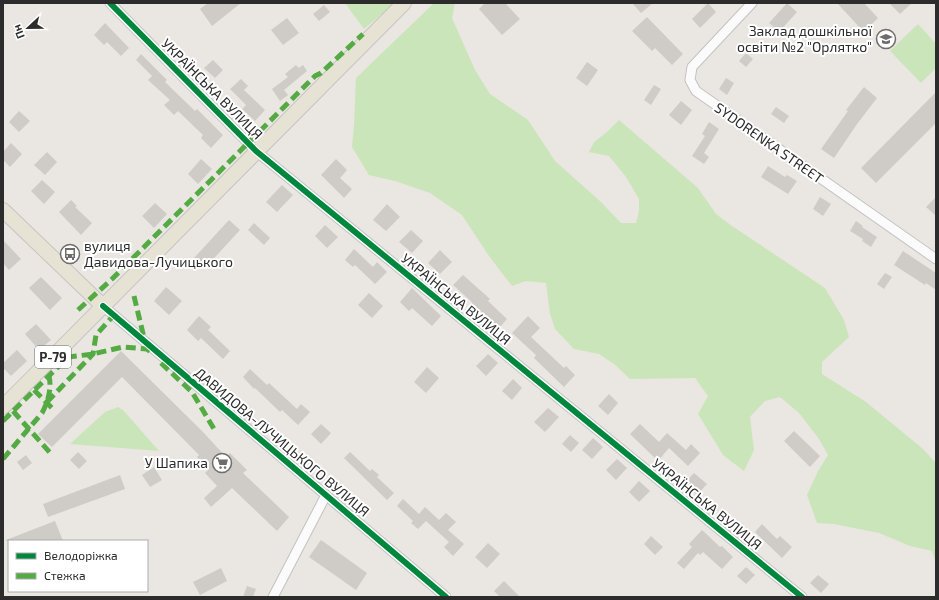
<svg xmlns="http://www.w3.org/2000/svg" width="939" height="600" font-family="'Exo 2',sans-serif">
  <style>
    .green { fill: #cbe5ba }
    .building { fill: #cfccc8 }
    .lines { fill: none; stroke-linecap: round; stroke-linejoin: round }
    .minor-casing { stroke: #c3c2c3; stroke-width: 11 }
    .primary-casing { stroke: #c6c4c2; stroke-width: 16 }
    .minor { stroke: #fcfbfb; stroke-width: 9 }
    .primary { stroke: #e7e3d4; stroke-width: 14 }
    .quiet { stroke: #54ab44; stroke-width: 5; stroke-dasharray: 10 5; stroke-linecap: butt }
    .cycleway-casing { stroke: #fff; stroke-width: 8 }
    .cycleway { stroke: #00873e; stroke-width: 6 }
    .labels { text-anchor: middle; stroke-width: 4; stroke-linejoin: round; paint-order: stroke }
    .shield { fill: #fff; stroke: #6b6b6b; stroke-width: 1 }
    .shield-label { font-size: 13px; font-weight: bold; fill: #2c2c2c }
    .poi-label { font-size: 14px; fill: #2c2c2c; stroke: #fff; text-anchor: end }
    .street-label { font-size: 14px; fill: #2c2c2c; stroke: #fff }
  </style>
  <rect width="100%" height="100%" fill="#eae6e2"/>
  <g class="green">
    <polygon points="345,3 395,3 364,29"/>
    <polygon points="434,3 455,3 452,18 475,70 490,94 528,120 555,161 600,201 621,223 636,223 639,211 639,199 626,177 609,156 589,152 594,142 607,132 619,120 698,188 716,214 732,226 825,288 844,320 849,337 822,362 822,374 866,402 923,449 936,463 936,563 932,551 910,546 879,533 834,524 817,523 807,495 818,471 828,455 819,439 799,413 780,397 765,401 750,417 754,450 744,471 723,455 698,414 708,396 695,378 630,379 614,364 599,354 574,349 555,329 550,314 546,283 526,281 512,286 489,256 462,215 430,193 395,181 369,175 352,147 354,125 356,78"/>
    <polygon points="918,24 936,44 936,68 921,83 890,51"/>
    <polygon points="118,407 123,410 159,451 70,444 105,412"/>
  </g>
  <g class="building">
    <polygon points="208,3 241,3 212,26 200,9"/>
    <polygon points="485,3 505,3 520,19 502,35 479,9"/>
    <polygon points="632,3 653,3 641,13"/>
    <polygon points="708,3 716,12 700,28 692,19"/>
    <polygon points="787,3 797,12 779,32 769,23"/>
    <polygon points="837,3 864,3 878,18 864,32"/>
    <polygon points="889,3 912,3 900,14"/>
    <polygon points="324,5 330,12 319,21 313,14"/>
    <polygon points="647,17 683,54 672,65 655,48 652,51 632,31"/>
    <polygon points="287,18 299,33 283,45 271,30"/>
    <polygon points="105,23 129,48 121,56 107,42 104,45 94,35"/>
    <polygon points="746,53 753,59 746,67 739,61"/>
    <polygon points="141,54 167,80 165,82 195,111 197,109 223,135 211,148 201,138 203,135 178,111 174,115 164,105 170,100 148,80 152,76 136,60"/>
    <polygon points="213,60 223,70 215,78 204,68"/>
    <polygon points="587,62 598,70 587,86 576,78"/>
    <polygon points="296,65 299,68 303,65 307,71 284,90 288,95 280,101 272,89 288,77 285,74"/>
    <polygon points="726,78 734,83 727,95 719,89"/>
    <polygon points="241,79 248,86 244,90 265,110 255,121 242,109 246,105 230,89"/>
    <polygon points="654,85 661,89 651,105 644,100"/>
    <polygon points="864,87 877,98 857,124 834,158 821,149 848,111 846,110"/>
    <polygon points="936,92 936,123 876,183 861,168"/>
    <polygon points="681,101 692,110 681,125 669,115"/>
    <polygon points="776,107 789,116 784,123 771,114"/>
    <polygon points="19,111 30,121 19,132 9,122"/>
    <polygon points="709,122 719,129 704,153 709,157 704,164 692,156 705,136 702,134"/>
    <polygon points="11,143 22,154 10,167 3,160 3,152"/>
    <polygon points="47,152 57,162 45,175 34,165"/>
    <polygon points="201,159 212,169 198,184 188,174"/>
    <polygon points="336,159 347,170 340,178 352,189 344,198 321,175"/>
    <polygon points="768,166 785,177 787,175 797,181 788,194 761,177"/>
    <polygon points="42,180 55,192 44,204 31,191"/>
    <polygon points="282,185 293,195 277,212 266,202"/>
    <polygon points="820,197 831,204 823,216 813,209"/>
    <polygon points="936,197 936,216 926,207"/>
    <polygon points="71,200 77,206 75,207 92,223 81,235 59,212"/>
    <polygon points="155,203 167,214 154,228 142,216"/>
    <polygon points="387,204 400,217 386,231 373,220"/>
    <polygon points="229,220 240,230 205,268 194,258"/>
    <polygon points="856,221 863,226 862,227 877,237 871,247 862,241 863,239 850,231"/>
    <polygon points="254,223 270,238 264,245 248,230"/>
    <polygon points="325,225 338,237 327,248 315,236"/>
    <polygon points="411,230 423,241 412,253 399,242"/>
    <polygon points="3,240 21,259 9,270 3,263"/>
    <polygon points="354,249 373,267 377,262 387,272 375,284 355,265 353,267 345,260"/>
    <polygon points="440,250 452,262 440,274 428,263"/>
    <polygon points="903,251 936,273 936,290 926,283 925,285 894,265"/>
    <polygon points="885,273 892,277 884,289 877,284"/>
    <polygon points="463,275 490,299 488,301 507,319 499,328 471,303 472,302 453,285"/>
    <polygon points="41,277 62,298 50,310 29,288"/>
    <polygon points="166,287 182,301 169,315 154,301"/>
    <polygon points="412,288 441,316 432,326 412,308 409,311 400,302"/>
    <polygon points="369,293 383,306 372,318 358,305"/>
    <polygon points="199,316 211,327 208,330 230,351 223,359 201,338 198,341 187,330"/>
    <polygon points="528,316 540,328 531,337 564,368 566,366 575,375 564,387 534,358 536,355 512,333"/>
    <polygon points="36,324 51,340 39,350 25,334"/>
    <polygon points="17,350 27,361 11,376 3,368 3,363"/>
    <polygon points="121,351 203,432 226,457 230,453 247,470 243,473 289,517 277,531 232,488 211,507 204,498 217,486 205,473 209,469 197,457 199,455 122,377 52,447 38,434"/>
    <polygon points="488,354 498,363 486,376 476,366"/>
    <polygon points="427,367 439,378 426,393 414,382"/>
    <polygon points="250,369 267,385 269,383 297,409 301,404 310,412 298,425 282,410 280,412 255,388 254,389 243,377"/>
    <polygon points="513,379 522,388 512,400 502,391"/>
    <polygon points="609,394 618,403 608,415 598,406"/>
    <polygon points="548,408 559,417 545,432 534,422"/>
    <polygon points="321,424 331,433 321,444 311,434"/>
    <polygon points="640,424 659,442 667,433 686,450 691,444 700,453 688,466 669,448 658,461 630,434"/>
    <polygon points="794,431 820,456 810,467 784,441"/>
    <polygon points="570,435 579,443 571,452 562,444"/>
    <polygon points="593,438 603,447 592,459 582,450"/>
    <polygon points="78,452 87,461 79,469 70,460"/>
    <polygon points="350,452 370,471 372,469 379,475 377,477 394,493 387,500 344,458"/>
    <polygon points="26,455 32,463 23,470 17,462"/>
    <polygon points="617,459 627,468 616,480 606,470"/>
    <polygon points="154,467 162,480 150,487 142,475"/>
    <polygon points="694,473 707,484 697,495 684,483"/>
    <polygon points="120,475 125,489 48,517 43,504"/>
    <polygon points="639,481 650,491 639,502 629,492"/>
    <polygon points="403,499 419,514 425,507 439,520 446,513 456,522 448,530 464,544 453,556 444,547 449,542 426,521 418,529 411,523 413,521 397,506"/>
    <polygon points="55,521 63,541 6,541 6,540"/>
    <polygon points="762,524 777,539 780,536 792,547 782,558 755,532"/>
    <polygon points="702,530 720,547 722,546 733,557 722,569 703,552 700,555 698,553 684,569 677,563 692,547 689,544"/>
    <polygon points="651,536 663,547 655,555 644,544"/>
    <polygon points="321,540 367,573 356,590 309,557"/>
    <polygon points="488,543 500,554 487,568 475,557"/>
    <polygon points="746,567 755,575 746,584 737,576"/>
    <polygon points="221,568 227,581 200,595 193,582"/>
    <polygon points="818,575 829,584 821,593 810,583"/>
    <polygon points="504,581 520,597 500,597 494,591"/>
    <polygon points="247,586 256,589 253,597 243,597"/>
  </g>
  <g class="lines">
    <defs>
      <g id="minor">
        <polyline points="110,3 256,151 802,597"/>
        <polyline points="752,3 692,67 690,80 696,91 936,259"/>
        <polyline points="103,306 446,597"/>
        <polyline points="273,597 326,495"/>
      </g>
      <g id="primary">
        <polyline points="3,210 103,306"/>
        <polyline points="3,407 404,3"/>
      </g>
    </defs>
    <use href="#minor" class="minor-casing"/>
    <use href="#primary" class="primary-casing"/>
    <use href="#minor" class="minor"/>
    <use href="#primary" class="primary"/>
    <g class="quiet">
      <polyline points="134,296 145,342"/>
      <polyline points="78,310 112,279 315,76 321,73 363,34"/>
      <polyline points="161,363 192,392 214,429"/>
      <polyline points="34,390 55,411"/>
      <polyline points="47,402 93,354 96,335 114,315"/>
      <polyline points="13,411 52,455"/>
      <polyline points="3,421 68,357 93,354 123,347 147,349 153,354"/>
      <path d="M3 459 42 413C48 402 52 388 49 376"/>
    </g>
    <defs>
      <g id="cycleway">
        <polyline points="110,3 256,151 802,597"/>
        <polyline points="103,306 446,597"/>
      </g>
    </defs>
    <use href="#cycleway" class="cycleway-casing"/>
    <use href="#cycleway" class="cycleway"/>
  </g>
  <defs>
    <symbol id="school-ring" viewBox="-11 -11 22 22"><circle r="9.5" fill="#fff" stroke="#6e6d6c" stroke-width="1.5"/><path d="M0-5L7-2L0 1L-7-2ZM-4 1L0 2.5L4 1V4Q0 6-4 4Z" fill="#6e6d6c"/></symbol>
    <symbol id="bus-ring" viewBox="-11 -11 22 22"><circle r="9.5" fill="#fff" stroke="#6e6d6c" stroke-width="1.5"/><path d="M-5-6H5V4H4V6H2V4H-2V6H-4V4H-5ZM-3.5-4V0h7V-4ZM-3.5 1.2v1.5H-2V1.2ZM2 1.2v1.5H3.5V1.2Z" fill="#6e6d6c"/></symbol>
    <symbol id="supermarket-ring" viewBox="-11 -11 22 22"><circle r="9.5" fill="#fff" stroke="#6e6d6c" stroke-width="1.5"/><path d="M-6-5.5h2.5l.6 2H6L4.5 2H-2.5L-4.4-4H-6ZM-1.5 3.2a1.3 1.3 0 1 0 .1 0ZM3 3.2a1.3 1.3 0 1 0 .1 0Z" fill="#6e6d6c"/></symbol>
  </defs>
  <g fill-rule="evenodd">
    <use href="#school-ring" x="875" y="28" width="22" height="22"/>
    <use href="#bus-ring" x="59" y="243" width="22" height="22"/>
    <use href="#supermarket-ring" x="211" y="452" width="22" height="22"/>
  </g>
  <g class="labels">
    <rect class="shield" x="35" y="346" width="36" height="22" rx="3"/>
    <g class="shield-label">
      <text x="53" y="362">Р-79</text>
    </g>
    <g class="poi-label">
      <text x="872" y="36">Заклад дошкільної<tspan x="872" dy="16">освіти №2 "Орлятко"</tspan></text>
      <text x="84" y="251" text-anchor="start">вулиця<tspan x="84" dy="16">Давидова-Лучицького</tspan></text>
      <text x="208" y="468">У Шапика</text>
    </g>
    <g class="street-label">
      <text transform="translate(212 89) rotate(45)" y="5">УКРАЇНСЬКА ВУЛИЦЯ</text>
      <text transform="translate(769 143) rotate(35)" y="5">SYDORENKA STREET</text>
      <text transform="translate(456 299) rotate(39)" y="5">УКРАЇНСЬКА ВУЛИЦЯ</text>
      <text transform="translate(282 442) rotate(40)" y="5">ДАВИДОВА-ЛУЧИЦЬКОГО ВУЛИЦЯ</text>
      <text transform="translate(707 504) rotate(39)" y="5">УКРАЇНСЬКА ВУЛИЦЯ</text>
    </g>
  </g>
  <rect width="939" height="600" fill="none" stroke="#2c2c2c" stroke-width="8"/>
  <rect x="8" y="540" width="140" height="52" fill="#ffffff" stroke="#ababab"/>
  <rect x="16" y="553" width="20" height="6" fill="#00873e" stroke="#ababab"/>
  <text x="44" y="560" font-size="12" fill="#2c2c2c">Велодоріжка</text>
  <rect x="16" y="573" width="20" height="6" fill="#54ab44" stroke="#ababab"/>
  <text x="44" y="580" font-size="12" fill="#2c2c2c">Стежка</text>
  <g transform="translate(28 28) rotate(248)" stroke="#ffffff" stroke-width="3" paint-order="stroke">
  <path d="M0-3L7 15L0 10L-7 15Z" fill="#2c2c2c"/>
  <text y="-6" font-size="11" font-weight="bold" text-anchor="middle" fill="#2c2c2c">Пн</text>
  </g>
</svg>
